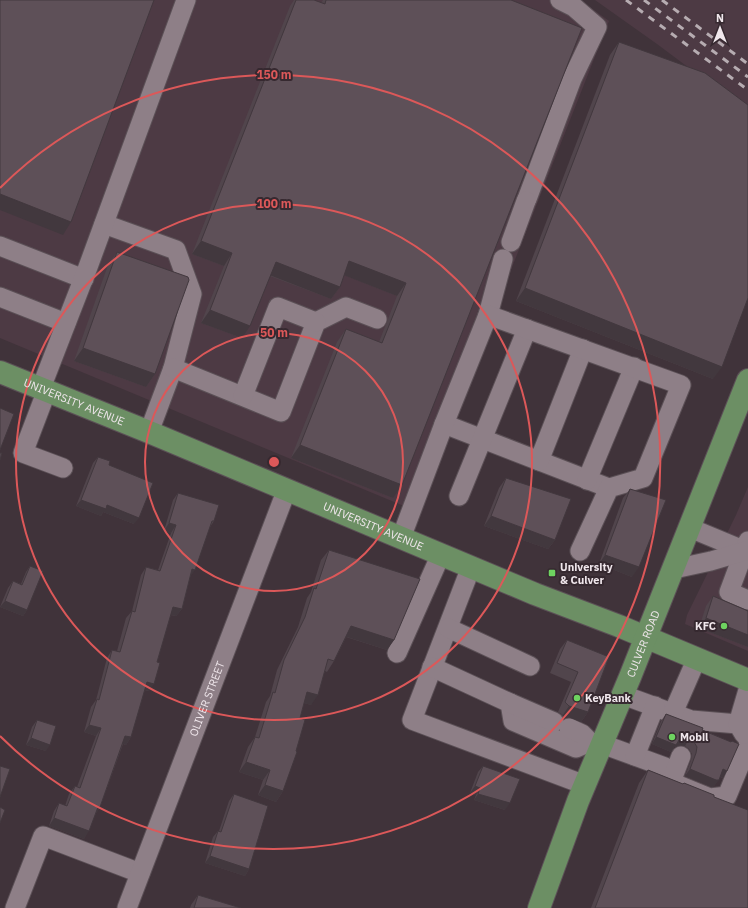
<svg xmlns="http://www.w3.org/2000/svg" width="748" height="908" font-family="'IBM Plex Sans',sans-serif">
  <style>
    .built { fill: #4d3a44 }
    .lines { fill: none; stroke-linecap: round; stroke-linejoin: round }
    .minor-casing { stroke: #5b5056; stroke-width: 21 }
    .major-casing { stroke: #5b5056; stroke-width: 24 }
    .minor { stroke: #8e7f87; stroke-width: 19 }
    .major { stroke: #6c8f64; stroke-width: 22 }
    .rail { stroke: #b6acb1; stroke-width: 3; stroke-dasharray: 7 7; stroke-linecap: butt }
    .wall { fill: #51454c }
    .shaded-wall { fill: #42383e }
    .building { fill: #5e5058; stroke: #42383e }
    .ring { fill: none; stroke: #dc5859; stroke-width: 2 }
    .poi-dot { fill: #6ed360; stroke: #362930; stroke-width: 1.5 }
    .labels { text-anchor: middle; stroke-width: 4; stroke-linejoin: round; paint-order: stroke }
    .street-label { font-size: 11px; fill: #f0e7ec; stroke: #362930 }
    .poi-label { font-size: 11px; font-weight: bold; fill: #f0e7ec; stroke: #362930; text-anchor: start }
    .centre { fill: #dc5859; stroke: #362930; stroke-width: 2 }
    .ring-label { font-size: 12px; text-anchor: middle; font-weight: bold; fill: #dc5859; stroke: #362930; stroke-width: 4; stroke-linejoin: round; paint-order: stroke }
  </style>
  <rect width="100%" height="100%" fill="#40333a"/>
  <g class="built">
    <polygon points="0,0 580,0 609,21 416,511 0,338"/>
    <polygon points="595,0 748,0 748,112 657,44"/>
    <polygon points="748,487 748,651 685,624 687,615 736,515"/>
  </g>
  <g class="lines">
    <defs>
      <g id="minor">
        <polyline points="527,199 572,79 597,27 574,7 560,0"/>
        <polyline points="104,224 176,250 192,294 173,368 149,432"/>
        <polyline points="511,242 526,201"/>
        <polyline points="0,246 84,279"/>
        <polyline points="0,297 66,323"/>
        <polyline points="488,315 503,259"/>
        <polyline points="173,368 281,412 316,322 346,307 377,319"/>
        <polyline points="41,388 88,267 186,0"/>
        <polyline points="47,390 23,453 63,468"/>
        <polyline points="243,396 278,307 316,322"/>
        <polyline points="444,424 609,488"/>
        <polyline points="539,461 583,349"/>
        <polyline points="587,480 634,367"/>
        <polyline points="459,496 527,329"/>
        <polyline points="690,528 748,552"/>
        <polyline points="401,538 444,424 488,315 681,385 643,478 609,488 580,551"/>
        <polyline points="748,541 729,592 748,600"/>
        <polyline points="471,567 412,720 585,785"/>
        <polyline points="674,569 711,561 745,551"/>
        <polyline points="448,628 530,666"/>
        <polyline points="397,653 441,554"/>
        <polyline points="432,667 510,703 513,721 576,748 590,742 602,744 665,767 671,782 710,798 727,796 748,745"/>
        <polyline points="623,695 691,720 738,724"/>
        <polyline points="510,703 554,722"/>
        <polyline points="673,713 697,658"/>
        <polyline points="569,728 582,734 590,742"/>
        <polyline points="744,734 738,724 748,690"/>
        <polyline points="635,756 655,706"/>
        <polyline points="671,782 681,756"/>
        <polyline points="15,908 43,836 140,873"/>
        <path id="s1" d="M127 908 287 489"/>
      </g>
      <g id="major">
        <path id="s2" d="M0 372 149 432 535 594 619 626 748 680"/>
        <path id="s3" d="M539 908 578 801 630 677 748 380"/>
      </g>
    </defs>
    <use href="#minor" class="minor-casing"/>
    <use href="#major" class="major-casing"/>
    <use href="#minor" class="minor"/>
    <use href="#major" class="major"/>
    <g class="rail">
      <polyline points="626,0 748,90"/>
      <polyline points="644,0 748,77"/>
      <polyline points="662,0 748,64"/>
    </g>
  </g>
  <g class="wall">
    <polygon points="294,0 314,0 321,3 323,0 511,0 393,498 291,458 337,342 346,329 379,342 397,296 344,275 340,287 331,299 270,276 242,338 201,323 224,266 192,254 290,6"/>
    <polygon points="619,42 713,379 516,301 610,55"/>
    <polygon points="117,252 155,374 146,387 74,361 108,265"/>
    <polygon points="98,457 109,465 134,524 103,512 101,516 76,506 93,463"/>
    <polygon points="506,478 555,540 548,549 484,526 499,488"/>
    <polygon points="630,489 632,577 599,564 623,498"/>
    <polygon points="178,493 214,521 210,527 190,577 182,609 176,616 170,615 157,662 149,691 144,690 131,737 126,745 123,744 100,807 95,815 84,839 49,826 54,811 59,803 65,806 69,794 75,786 77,787 96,736 84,732 91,707 96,700 107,658 112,650 117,651 126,618 132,611 141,575 146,567 158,570 171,533 164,531 173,500"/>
    <polygon points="329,550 394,640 387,650 346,637 334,661 327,672 325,671 311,705 304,703 300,718 283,791 276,802 258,795 263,780 239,772 248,747 255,737 266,702 270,696 277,670 298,627 307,598 311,592 321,560"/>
    <polygon points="30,566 27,610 23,616 0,607 8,588 13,581 21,584 26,572"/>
    <polygon points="713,596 748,611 748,647 699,628 706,606"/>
    <polygon points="567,640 609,657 588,712 581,722 563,715 558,712 571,682 550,673 560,649"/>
    <polygon points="666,714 731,742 732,741 723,778 720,777 714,786 712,787 685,776 691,760 692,754 689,749 685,746 680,745 674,747 671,752 652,744 661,721"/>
    <polygon points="37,720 46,751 26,745 32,727"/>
    <polygon points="483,766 505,810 474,800 476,795 470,793 478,772"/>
    <polygon points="648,770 683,784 684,783 714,797 748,908 591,908 639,783"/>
    <polygon points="234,794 249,869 245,876 205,863 213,837 218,831 219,831 229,801"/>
    <polygon points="198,895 241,908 190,908 191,905"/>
  </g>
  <g class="shaded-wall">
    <polygon points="0,194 71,222 63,235 0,210"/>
    <polygon points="201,241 232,253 224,266 192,254"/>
    <polygon points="349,261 406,283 397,296 341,274"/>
    <polygon points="276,262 340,287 331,299 267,274"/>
    <polygon points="525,288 722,367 713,379 516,301"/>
    <polygon points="210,310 250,326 242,338 201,323"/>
    <polygon points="83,348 155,374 146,387 74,361"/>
    <polygon points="300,445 402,485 393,498 291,458"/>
    <polygon points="81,500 107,505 139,518 134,524 103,512 101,516 76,506"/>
    <polygon points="491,516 555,540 548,549 484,526"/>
    <polygon points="169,523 176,525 171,533 164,531"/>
    <polygon points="605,555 639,567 632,577 599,564"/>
    <polygon points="192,569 195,570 190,577"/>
    <polygon points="5,601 27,610 23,616 0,607"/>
    <polygon points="173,607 182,609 176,616 167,614"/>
    <polygon points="706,618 748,635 748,647 699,628"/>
    <polygon points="351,626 394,640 387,650 344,636"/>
    <polygon points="147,682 154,684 149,691 142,689"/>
    <polygon points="307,692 318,695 311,705 300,702"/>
    <polygon points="569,706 588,712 581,722 563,715"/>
    <polygon points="89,725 101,728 96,736 84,732"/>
    <polygon points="125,736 131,737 126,745 120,743"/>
    <polygon points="656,737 684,738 689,739 685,746 680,745 674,747 671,752 652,744"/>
    <polygon points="31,738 50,745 46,751 26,745"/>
    <polygon points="246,762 270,770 263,780 239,772"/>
    <polygon points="690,769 719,780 714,786 712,787 685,776"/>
    <polygon points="723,769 727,771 723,778 719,776"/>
    <polygon points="265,785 283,791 276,802 258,795"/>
    <polygon points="475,786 480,788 476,795 470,793"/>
    <polygon points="478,794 510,803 505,810 474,800"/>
    <polygon points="98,807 100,807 95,815"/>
    <polygon points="54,818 89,831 84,839 49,826"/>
    <polygon points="210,856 249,869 245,876 205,863"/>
  </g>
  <g class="building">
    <polygon points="0,0 154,0 71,222 0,194"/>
    <polygon points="296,0 314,0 325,4 326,0 511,0 582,28 402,485 300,445 346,329 382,343 406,283 349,261 340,287 276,262 250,326 210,310 232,253 201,241"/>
    <polygon points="619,42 705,73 748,105 748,298 722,367 525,288"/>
    <polygon points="117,252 188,277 189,280 155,374 83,348"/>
    <polygon points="0,408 14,414 0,450"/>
    <polygon points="0,453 2,453 0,460"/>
    <polygon points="98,457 110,461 109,465 153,483 139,518 107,505 106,509 81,500"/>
    <polygon points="506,478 571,499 555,540 491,516"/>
    <polygon points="630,489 666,500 639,567 605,555"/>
    <polygon points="178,493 219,505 214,521 212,521 195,570 192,569 182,609 173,607 157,662 160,663 154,684 147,682 131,737 125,736 100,807 98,807 89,831 54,818 59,803 67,806 75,786 80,788 101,728 89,725 97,699 99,700 112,650 120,652 132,611 135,612 146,567 160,571 176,525 169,523"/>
    <polygon points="329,550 420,579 394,640 351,626 334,661 328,659 318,695 307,692 300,718 305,720 296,751 297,752 283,791 265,785 270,770 246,762 255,737 259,738 273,692 275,693 284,660 305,617 314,588 316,589"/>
    <polygon points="30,566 43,571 27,610 5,601 13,581 22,585"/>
    <polygon points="713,596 748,611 748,635 706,618"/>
    <polygon points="567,640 609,657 588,712 569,706 565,702 578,672 557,663"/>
    <polygon points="666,714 703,728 702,730 731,742 732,741 739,744 727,771 723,769 719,780 716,780 690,769 696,753 697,747 694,742 689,739 684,738 679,740 676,745 656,737"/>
    <polygon points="37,720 56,726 50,745 31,738"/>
    <polygon points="0,766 10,769 0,797"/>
    <polygon points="483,766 520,779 510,803 478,794 480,788 475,786"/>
    <polygon points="648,770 683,784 684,783 714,795 714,797 748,810 748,908 595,908"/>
    <polygon points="234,794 268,806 249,869 210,856 218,831 221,832"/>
    <polygon points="0,807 5,810 0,823"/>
    <polygon points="198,895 241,908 194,908"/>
  </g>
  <g class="ring">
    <circle cx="274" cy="462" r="129"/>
    <circle cx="274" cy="462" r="258"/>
    <path d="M0 188A387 387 0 1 1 0 736"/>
  </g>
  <g class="poi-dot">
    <rect x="548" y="569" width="8" height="8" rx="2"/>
    <circle cx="724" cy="626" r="4"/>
    <circle cx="577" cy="698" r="4"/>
    <circle cx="672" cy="737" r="4"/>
  </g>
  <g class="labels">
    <g class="street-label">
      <text dy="4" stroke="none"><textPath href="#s2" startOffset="80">UNIVERSITY AVENUE</textPath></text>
      <text dy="4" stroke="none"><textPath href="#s2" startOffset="404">UNIVERSITY AVENUE</textPath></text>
      <text dy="4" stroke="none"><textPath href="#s3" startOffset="284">CULVER ROAD</textPath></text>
      <text dy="4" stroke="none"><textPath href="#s1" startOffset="224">OLIVER STREET</textPath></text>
    </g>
    <g class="poi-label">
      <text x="560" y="571">University<tspan x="560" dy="13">&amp; Culver</tspan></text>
      <text x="716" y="630" text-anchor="end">KFC</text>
      <text x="585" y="702">KeyBank</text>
      <text x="680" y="741">Mobil</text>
    </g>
  </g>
  <circle cx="274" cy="462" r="6" class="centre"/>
  <g class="ring-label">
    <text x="274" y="79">150 m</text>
    <text x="274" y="208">100 m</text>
    <text x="274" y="337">50 m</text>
  </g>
  <g transform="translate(720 28)" stroke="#362930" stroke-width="3" paint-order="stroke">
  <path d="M0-3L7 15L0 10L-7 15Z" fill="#f0e7ec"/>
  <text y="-6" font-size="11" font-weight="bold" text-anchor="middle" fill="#f0e7ec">N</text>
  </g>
</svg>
